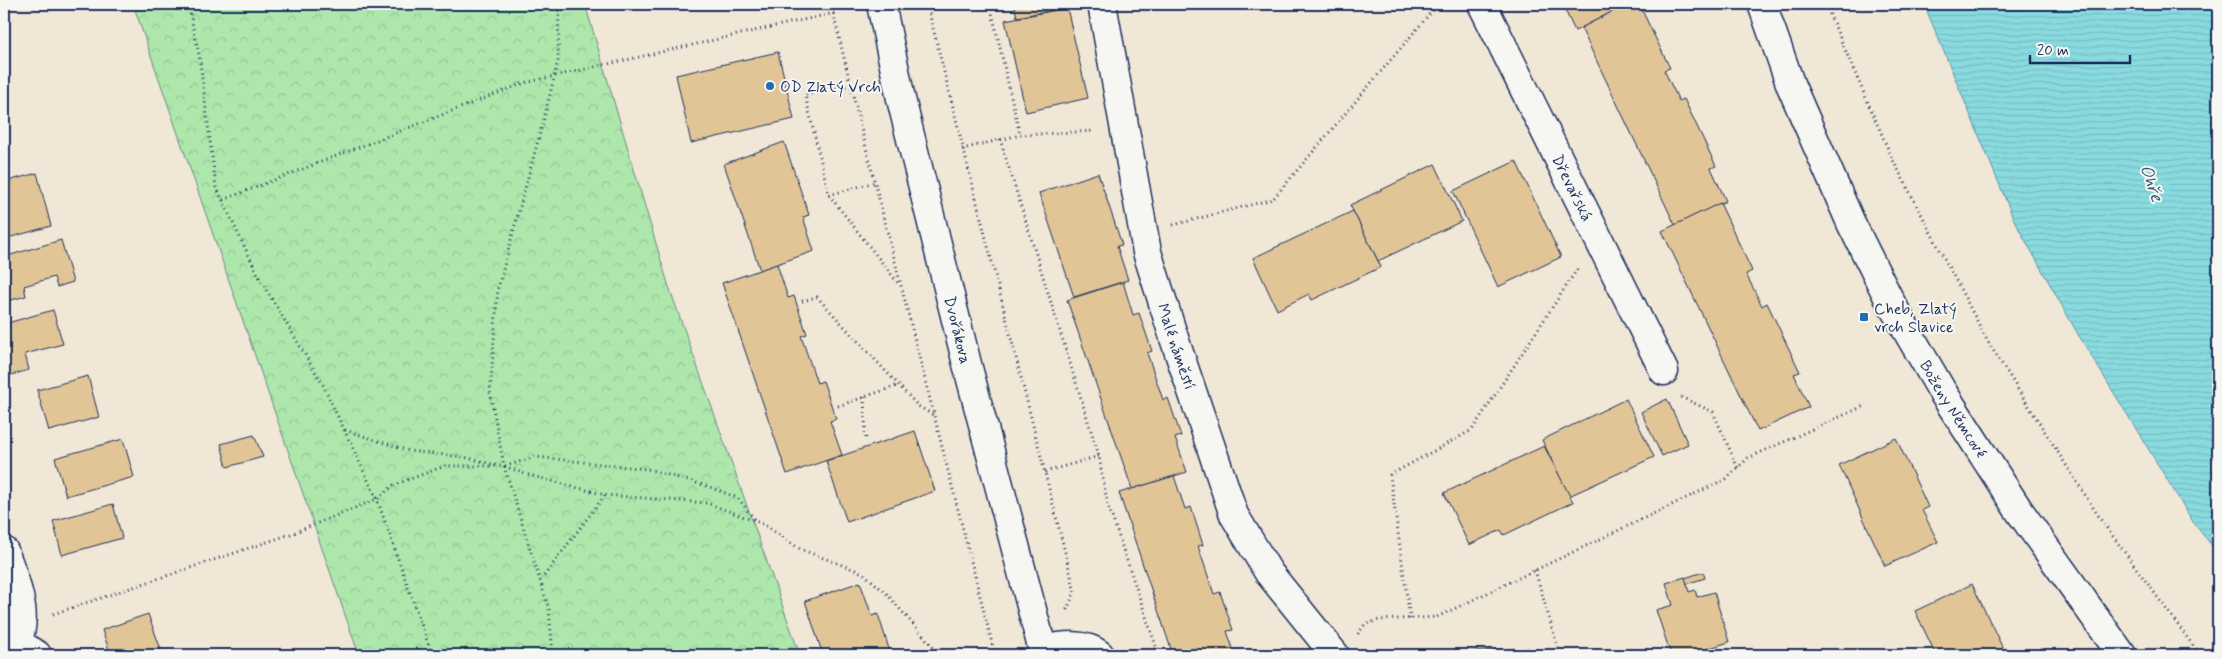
<svg xmlns="http://www.w3.org/2000/svg" width="2222" height="659" font-family="Mynerve,sans-serif">
  <style>
    .park { fill: url(#park-crowns); stroke: #648b84 }
    .water { fill: url(#water-rules); stroke: #5d96ab }
    .building { fill: #e1c596; stroke: #1b2f5e }
    .lines { fill: none; stroke-linecap: round; stroke-linejoin: round }
    .street-casing { stroke: #1b2f5e; stroke-width: 31 }
    .secondary-casing { stroke: #1b2f5e; stroke-width: 31 }
    .path { stroke: #1b2f5e; stroke-width: 3; stroke-dasharray: 1 4; stroke-linecap: butt }
    .street { stroke: #f6f6f2; stroke-width: 28 }
    .secondary { stroke: #f6f6f2; stroke-width: 28 }
    .poi-dot { fill: #1f6fb2; stroke: #f6f6f2; stroke-width: 2 }
    .labels { text-anchor: middle; stroke-width: 4; stroke-linejoin: round; paint-order: stroke }
    .poi-label { font-size: 16px; fill: #1b2f5e; stroke: #f6f6f2; text-anchor: start }
    .street-label { font-size: 16px; fill: #1b2f5e; stroke: #f6f6f2 }
    .water-label { font-size: 18px; font-style: italic; fill: #365a7e; stroke: #f6f6f2 }
  </style>
  <defs>
    <pattern id="park-crowns" width="20" height="18" patternUnits="userSpaceOnUse" patternTransform="scale(1.25)"><rect width="20" height="18" fill="#ade7ab"/><path d="M2 6a3 3 0 1 1 6 0M12 15a3 3 0 1 1 6 0" fill="none" stroke="#94c696"/></pattern>
    <pattern id="water-rules" width="6" height="5" patternUnits="userSpaceOnUse" patternTransform="scale(1.25)"><rect width="6" height="5" fill="#89dbdf"/><path d="M0 2.5h6" fill="none" stroke="#76bcc2"/></pattern>
  </defs>
  <rect width="100%" height="100%" fill="#f0e7d6"/>
  <filter id="ink" filterUnits="userSpaceOnUse"><feTurbulence type="fractalNoise" baseFrequency=".02" numOctaves="2"/><feDisplacementMap in="SourceGraphic" scale="10" xChannelSelector="R" yChannelSelector="G"/><feConvolveMatrix kernelMatrix="1 2 1 2 8 2 1 2 1" color-interpolation-filters="sRGB"/></filter>
  <g filter="url(#ink)">
    <polygon class="park" points="133,4 585,4 668,284 800,655 359,655"/>
    <polygon class="water" points="1924,4 2218,4 2218,553 2195,525 2079,336 2015,222"/>
    <g class="building">
      <polygon points="1014,4 1073,4 1073,6 1017,17"/>
      <polygon points="1562,4 1625,4 1625,5 1575,31"/>
      <polygon points="1639,4 1670,68 1664,70 1679,101 1684,99 1716,166 1711,168 1726,201 1675,225 1581,28 1627,4"/>
      <polygon points="1067,8 1088,98 1026,112 1005,20"/>
      <polygon points="778,52 794,119 691,143 676,75"/>
      <polygon points="784,142 809,215 803,217 814,251 760,270 724,164"/>
      <polygon points="1516,161 1561,257 1498,287 1453,191"/>
      <polygon points="1435,164 1462,221 1378,261 1350,205"/>
      <polygon points="37,173 51,226 4,239 4,182"/>
      <polygon points="1098,173 1122,245 1117,246 1128,280 1074,297 1039,193"/>
      <polygon points="1720,203 1752,271 1746,274 1762,306 1767,303 1800,372 1794,374 1809,407 1758,431 1662,231"/>
      <polygon points="1353,211 1381,267 1312,300 1309,294 1277,310 1253,258"/>
      <polygon points="61,240 73,282 57,287 54,277 24,286 26,296 4,302 4,257"/>
      <polygon points="777,264 788,298 794,296 807,334 801,336 817,383 823,381 836,419 830,421 842,455 787,474 722,283"/>
      <polygon points="1123,282 1133,315 1139,313 1152,351 1147,353 1163,400 1168,398 1181,436 1175,438 1187,472 1132,489 1067,300"/>
      <polygon points="53,310 63,344 25,354 29,370 4,377 4,324"/>
      <polygon points="88,376 99,417 49,431 37,390"/>
      <polygon points="1626,399 1654,457 1569,496 1542,440"/>
      <polygon points="1667,399 1688,444 1662,456 1641,412"/>
      <polygon points="915,431 935,491 847,522 826,461"/>
      <polygon points="254,435 263,457 227,467 221,444"/>
      <polygon points="1896,438 1928,507 1922,510 1938,542 1885,566 1839,465"/>
      <polygon points="123,439 134,477 66,496 55,458"/>
      <polygon points="1544,446 1573,502 1504,535 1501,530 1469,545 1444,493"/>
      <polygon points="1174,476 1185,509 1191,507 1203,545 1198,546 1214,594 1220,592 1233,630 1227,631 1235,655 1173,655 1119,493"/>
      <polygon points="113,504 122,538 62,555 53,521"/>
      <polygon points="1703,572 1705,578 1686,584 1685,578"/>
      <polygon points="1685,577 1689,592 1695,590 1697,597 1714,592 1729,642 1687,655 1671,655 1656,610 1673,605 1666,583"/>
      <polygon points="860,582 872,616 878,614 890,652 885,655 823,655 805,601"/>
      <polygon points="1972,584 2006,655 1936,655 1915,611"/>
      <polygon points="148,614 163,655 111,655 102,630"/>
      <polygon points="1529,648 1530,655 1419,655"/>
    </g>
    <g class="lines">
      <defs>
        <g id="street">
          <path id="s1" d="M1102 4 1147 252 1175 341 1234 515 1269 573 1335 655"/>
          <path id="s2" d="M1482 4 1664 371"/>
          <path d="M4 551C16 583 35 626 8 655"/>
          <polyline points="16,642 37,655"/>
          <path d="M1043 650C1061 646 1085 642 1100 655"/>
        </g>
        <g id="secondary">
          <path id="s3" d="M881 4 901 99 967 364 1044 655"/>
          <path id="s4" d="M1762 4 1791 86 1851 223 1892 305 1942 391 2018 509 2122 655"/>
        </g>
      </defs>
      <use href="#street" class="street-casing"/>
      <use href="#secondary" class="secondary-casing"/>
      <g class="path">
        <polyline points="188,4 199,54 216,187 260,279 322,383 377,499 432,655"/>
        <polyline points="831,4 862,132 995,655"/>
        <polyline points="927,4 1075,592 1066,611"/>
        <polyline points="990,4 1020,135"/>
        <polyline points="1828,4 1830,15 1892,158 1988,342 2101,520 2200,655"/>
        <polyline points="851,85 805,95 829,195 898,283"/>
        <polyline points="1000,139 1099,456 1107,502 1157,649 1137,655"/>
        <polyline points="962,149 1020,135 1095,131"/>
        <polyline points="829,195 875,182"/>
        <polyline points="223,200 524,83 834,13"/>
        <polyline points="1173,225 1273,199 1438,4"/>
        <polyline points="802,301 817,297 918,406 933,415"/>
        <polyline points="864,397 866,438"/>
        <polyline points="1681,397 1713,412 1738,468"/>
        <polyline points="838,406 899,385"/>
        <polyline points="345,430 409,451 464,457 496,465"/>
        <polyline points="505,466 536,457 647,469 707,486 738,498 756,521"/>
        <polyline points="1045,472 1099,456"/>
        <polyline points="1535,570 1560,655"/>
        <polyline points="544,576 605,495"/>
        <polyline points="53,614 291,534 377,499 394,485 445,466 504,466 525,474 605,495 707,503 763,524 800,549 863,573 886,593 940,655"/>
        <polyline points="1410,619 1390,475 1472,430 1578,268"/>
        <polyline points="1358,634 1365,624 1379,620 1437,617 1726,479 1748,458 1864,406"/>
        <polyline points="553,655 549,609 504,466 490,392 498,288 546,111 558,61 559,4"/>
      </g>
      <use href="#street" class="street"/>
      <use href="#secondary" class="secondary"/>
    </g>
  </g>
  <g class="poi-dot">
    <circle cx="770" cy="86" r="5"/>
    <rect x="1859" y="312" width="10" height="10" rx="2.5"/>
  </g>
  <g class="labels">
    <g class="poi-label">
      <text x="780" y="92">OD Zlatý Vrch</text>
      <text x="1874" y="314">Cheb, Zlatý<tspan x="1874" dy="18">vrch Slavice</tspan></text>
    </g>
    <g class="street-label">
      <text dy="6" stroke="none"><textPath href="#s2" startOffset="205">Dřevařská</textPath></text>
      <text dy="6" stroke="none"><textPath href="#s3" startOffset="335">Dvořákova</textPath></text>
      <text dy="6" stroke="none"><textPath href="#s1" startOffset="351">Malé náměstí</textPath></text>
      <text dy="6" stroke="none"><textPath href="#s4" startOffset="449">Boženy Němcové</textPath></text>
    </g>
    <g class="water-label">
      <text transform="translate(2152 183) rotate(70)" y="6">Ohře</text>
    </g>
  </g>
  <rect width="2222" height="659" fill="none" stroke="#f6f6f2" stroke-width="20"/>
  <rect x="10" y="10" width="2202" height="639" fill="none" stroke="#1b2f5e" stroke-width="2" filter="url(#ink)"/>
  <path d="M2030 55v8h100v-8" fill="none" stroke="#1b2f5e" stroke-width="2.5"/>
  <text x="2037" y="55" font-size="15" fill="#1b2f5e" stroke="#f6f6f2" stroke-width="4" paint-order="stroke">20 m</text>
</svg>
